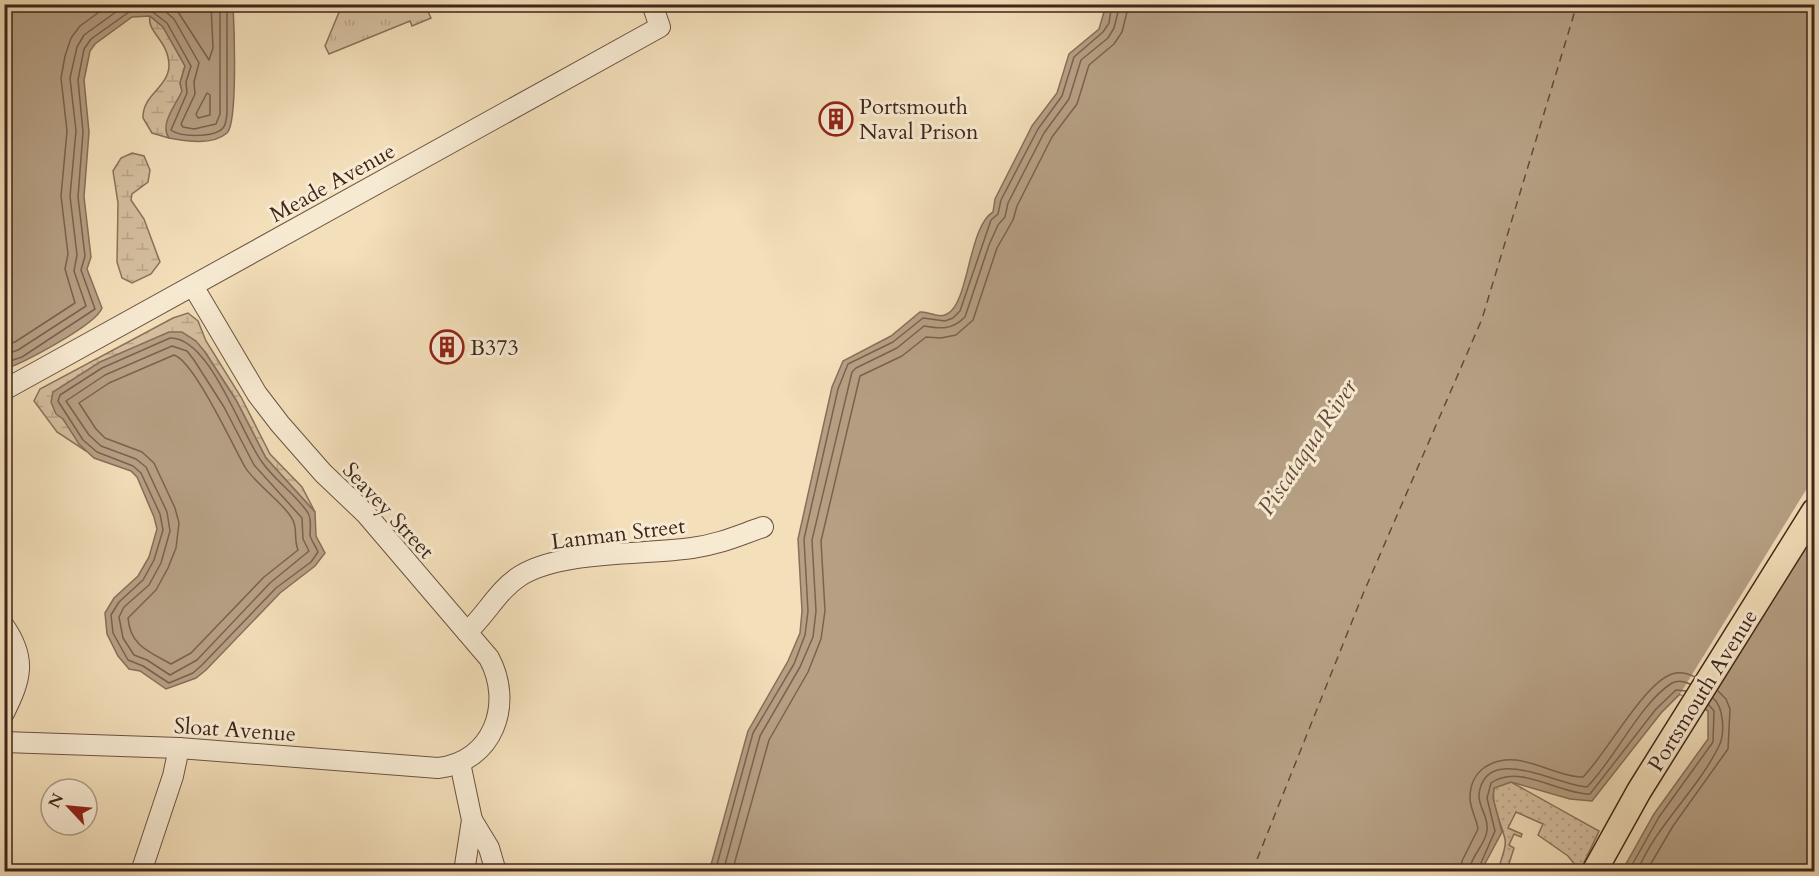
<svg xmlns="http://www.w3.org/2000/svg" width="1819" height="876" font-family="Cardo,serif">
  <style>
    .grass { fill: url(#grass-dots); stroke: #8a725c; stroke-width: 1.5 }
    .wetland { fill: url(#wetland-marsh); stroke: #8a725c; stroke-width: 1.5 }
    .park { fill: url(#park-tufts); stroke: #8a725c; stroke-width: 1.5 }
    .water { fill: #b6a084; stroke: #876f5a; stroke-width: 1.5 }
    .pier { fill: #f3dfba }
    .lines { fill: none; stroke-linecap: round; stroke-linejoin: round }
    .shore { stroke: #7b624f; stroke-width: 1.5 }
    .ferry { stroke: #634a3a; stroke-width: 1.5; stroke-dasharray: 8 6; stroke-linecap: butt }
    .minor-casing { stroke: #6d5442; stroke-width: 22 }
    .major-casing { stroke: #40251a; stroke-width: 27 }
    .minor { stroke: #f7ead2; stroke-width: 20 }
    .major { stroke: #f3dfba; stroke-width: 24 }
    .labels { text-anchor: middle; stroke-width: 6; stroke-linejoin: round; paint-order: stroke }
    .poi-label { font-size: 22px; fill: #40251a; stroke: #f7ead2; text-anchor: start }
    .street-label { font-size: 22px; fill: #40251a; stroke: #f7ead2 }
    .water-label { font-size: 24px; font-style: italic; fill: #634a3a; stroke: #f7ead2 }
  </style>
  <defs>
    <pattern id="grass-dots" width="8" height="8" patternUnits="userSpaceOnUse" patternTransform="scale(1.5)"><rect width="8" height="8" fill="#d5bf9f"/><path d="M2 2h.1M6 6h.1" fill="none" stroke="#b8a488" stroke-width="1.8" stroke-linecap="round"/></pattern>
    <pattern id="wetland-marsh" width="20" height="14" patternUnits="userSpaceOnUse" patternTransform="scale(1.5)"><rect width="20" height="14" fill="#d5bf9f"/><path d="M1 5h8M5 5V1M11 12h8M15 12V8" fill="none" stroke="#b8a488"/></pattern>
    <pattern id="park-tufts" width="24" height="20" patternUnits="userSpaceOnUse" patternTransform="scale(1.5)"><rect width="24" height="20" fill="#d5bf9f"/><path d="M3 7l-1-3M5 7V3M7 7l1-3M15 17l-1-3M17 17v-4M19 17l1-3" fill="none" stroke="#b8a488"/></pattern>
  </defs>
  <rect width="100%" height="100%" fill="#f3dfba"/>
  <filter id="stains"><feTurbulence type="fractalNoise" baseFrequency=".00333" numOctaves="4"/><feColorMatrix values="0 0 0 0 .2 0 0 0 0 .09 0 0 0 0 .02 0 0 0 .5 -.17"/></filter>
  <radialGradient id="worn" r=".72"><stop offset=".6" stop-color="#630" stop-opacity="0"/><stop offset="1" stop-color="#630" stop-opacity=".3"/></radialGradient>
  <path class="grass" d="M1511 782 1599 831 1580 871 1568 856 1538 835 1543 824 1516 812 1508 828 1522 834 1521 837 1514 834 1509 845 1514 848 1507 870 1510 871H1499C1499 860 1507 850 1505 839 1501 822 1491 805 1494 788Z"/>
  <g class="wetland">
    <path d="M150 16 163 27 185 66 180 83 182 91 169 138 152 133 143 118C142 95 168 88 169 66 169 40 146 32 150 16Z"/>
    <polygon points="132,153 144,156 150,170 148,182 132,194 131,200 144,219 160,262 151,274 132,283 122,278 117,262 118,203 113,171 121,158"/>
    <polygon points="188,313 198,321 206,341 241,397 270,454 302,487 315,512 266,458 236,400 205,352 119,355 100,362 63,419 86,451 57,432 34,401 40,389 173,318"/>
  </g>
  <polygon class="park" points="342,5 425,5 431,18 412,26 410,21 329,54 325,46"/>
  <g class="water">
    <path d="M4 5H233C234 24 238 123 227 133 212 146 186 141 169 138 159 124 176 105 182 91L180 83 185 66 163 27 150 16 132 17 95 44 90 51 84 80 89 132 84 197 91 257 87 269 102 308C96 325 23 363 5 369Z"/>
    <path d="M1106 5H1814V871H1622L1654 814 1708 739V711L1680 694 1661 713 1592 801 1570 799 1511 782 1494 788 1493 798 1502 832 1481 871 709 872 748 731 788 661 800 633 802 611 798 539 832 387 843 361 891 336 920 312C929 311 938 319 947 314 969 304 968 227 993 212L995 199 1032 126 1057 93 1069 54 1099 29Z"/>
    <polygon points="169,332 182,332 196,341 205,352 236,400 266,458 315,512 316,536 325,553 315,566 280,593 206,670 196,678 166,689 140,671 129,669 118,656 107,634 105,613 114,598 138,576 149,557 157,529 154,517 137,477 131,471 94,458 79,444 63,419 56,414 51,402 53,392 100,362"/>
  </g>
  <polygon class="pier" points="1814,477 1814,534 1730,664 1694,702 1680,694"/>
  <g class="lines">
    <g class="shore">
      <polyline points="157,4 174,19 199,63 194,82 195,94 181,124 183,127 194,129 216,124 220,114 220,4"/>
      <polyline points="173,4 209,60 213,48 211,4"/>
      <polygon points="207,93 210,95 210,115 198,118 196,114"/>
      <path d="M170 338C210 337 241 434 262 462 275 481 296 494 308 513 312 520 310 528 310 535 311 541 316 546 318 552L311 562 276 588 202 665 193 673 169 683 143 666 128 660 113 633 111 615 119 602 143 580 154 560 163 530 160 514 141 473 133 466 97 452 83 440 58 401 60 395 102 368Z"/>
      <polyline points="4,345 15,342 75,303 65,269 68,254 61,196 67,131 61,78 65,56 71,38 80,26 110,4"/>
      <polygon points="172,346 187,351 194,360 224,407 254,465 302,518 303,539 309,551 270,583 197,660 170,675 147,660 134,655 123,638 119,617 124,607 149,585 161,563 170,531 167,512 146,467 136,459 101,446 89,435 66,401 105,375"/>
      <polyline points="4,355 18,350 86,306 74,271 77,255 70,196 76,131 70,78 77,47 84,35 127,4"/>
      <path d="M174 355C194 361 233 446 245 467 255 484 290 508 294 523 297 532 294 540 298 550L264 577 191 653 171 664C150 652 130 646 128 618L156 590 168 568 176 548 179 523 175 508 154 463 142 452 105 438 96 429 79 403 109 383Z"/>
      <path d="M4 363 22 357 95 309 81 270 85 256 78 197 83 132 78 80 84 49 91 39 129 12 140 9 150 10 167 23 191 66 186 82 187 93 171 130C180 137 214 138 223 128 226 125 226 119 227 114V4"/>
      <polyline points="715,872 753,733 794,664 805,635 808,611 804,539 838,389 848,364 893,342 923,318 945,321 953,318 960,311 991,220 998,214 1001,200 1038,129 1062,96 1074,57 1103,32 1109,23 1112,4"/>
      <path d="M723 872 760 736 800 667 813 637 816 611 812 540 852 372 856 368 897 348 924 326C941 329 952 330 965 317L989 245 998 225 1005 217 1008 203 1044 133 1069 99 1081 60 1108 38 1114 28 1120 4"/>
      <polyline points="732,872 769,740 808,672 821,639 825,611 821,541 860,376 902,356 926,337 941,338 956,335 973,320 997,248 1013,220 1017,206 1052,137 1077,104 1089,65 1114,44 1122,32 1129,4"/>
      <path d="M1460 872 1462 861 1478 829C1477 819 1470 809 1470 798 1470 785 1475 774 1485 767 1518 746 1551 777 1583 777 1606 754 1644 683 1672 674 1680 671 1687 673 1695 677"/>
      <path d="M1469 872C1470 856 1486 845 1487 830 1489 817 1478 807 1479 794 1486 742 1558 786 1587 787 1615 759 1640 703 1672 683 1678 680 1684 681 1690 684"/>
      <path d="M1477 872 1495 831 1487 798 1491 783C1520 763 1558 794 1590 794L1656 709 1676 690 1686 691"/>
      <polyline points="1628,872 1659,817 1713,742 1714,711 1709,705"/>
      <path d="M1637 872C1656 825 1697 791 1719 746 1725 734 1724 707 1713 698"/>
      <polyline points="1646,872 1673,826 1728,749 1730,709 1726,699 1718,691"/>
    </g>
    <polyline class="ferry" points="1252,872 1363,594 1482,319 1577,4"/>
    <defs>
      <g id="minor">
        <polyline points="4,390 660,27 652,4"/>
        <path d="M4 626C27 659 21 679 4 713"/>
        <path d="M467 632C486 615 498 590 520 576 562 550 644 555 692 548 720 544 737 536 763 527"/>
        <path d="M4 742 179 748 438 768C493 762 514 704 489 658L366 514 323 473 280 424 257 394 193 286"/>
        <polyline points="460,763 472,820 464,872"/>
        <polyline points="472,820 489,848 496,872"/>
        <polyline points="141,872 173,776 179,748"/>
      </g>
      <polyline id="major" points="1594,872 1639,791 1814,511"/>
    </defs>
    <use href="#minor" class="minor-casing"/>
    <use href="#major" class="major-casing"/>
    <use href="#minor" class="minor"/>
    <use href="#major" class="major"/>
  </g>
  <defs>
    <symbol id="building-ring" viewBox="-11 -11 22 22"><circle r="9.5" fill="#f7ead2" stroke="#8f2418" stroke-width="1.5"/><path d="M-4-6H4V6H1V3H-1V6H-4ZM-2.5-4.3h1.7v1.8h-1.7ZM.8-4.3h1.7v1.8H.8ZM-2.5-1h1.7V.8h-1.7ZM.8-1h1.7V.8H.8Z" fill="#8f2418"/></symbol>
  </defs>
  <g fill-rule="evenodd">
    <use href="#building-ring" x="817" y="100" width="38" height="38"/>
    <use href="#building-ring" x="428" y="328" width="38" height="38"/>
  </g>
  <g class="labels">
    <g class="poi-label">
      <text x="859" y="114">Portsmouth<tspan x="859" dy="25">Naval Prison</tspan></text>
      <text x="470" y="355">B373</text>
    </g>
    <g class="street-label">
      <text transform="translate(332 182) rotate(-29)" y="8">Meade Avenue</text>
      <text transform="translate(389 510) rotate(47)" y="8">Seavey Street</text>
      <text transform="translate(618 533) rotate(-7)" y="8">Lanman Street</text>
      <text transform="translate(1702 690) rotate(-58)" y="8">Portsmouth Avenue</text>
      <text transform="translate(235 729) rotate(4)" y="8">Sloat Avenue</text>
    </g>
    <g class="water-label">
      <text transform="translate(1307 447) rotate(-56)" y="8">Piscataqua River</text>
    </g>
  </g>
  <rect width="1819" height="876" fill="none" stroke="#f3dfba" stroke-width="24"/>
  <rect x="6" y="6" width="1807" height="864" fill="none" stroke="#40251a" stroke-width="3"/>
  <rect x="12" y="12" width="1795" height="852" fill="none" stroke="#40251a" stroke-width="1.5"/>
  <g transform="translate(69 807) rotate(296)"><circle r="28" fill="#f7ead2" stroke="#ae9b88" stroke-width="1.5"/>
  <path d="M0-4.5L10 22L0 15L-10 22Z" fill="#8f2418"/>
  <text y="-9" font-size="16" font-weight="bold" text-anchor="middle" fill="#40251a">N</text>
  </g>
  <rect width="100%" height="100%" filter="url(#stains)"/>
  <rect width="100%" height="100%" fill="url(#worn)"/>
</svg>
